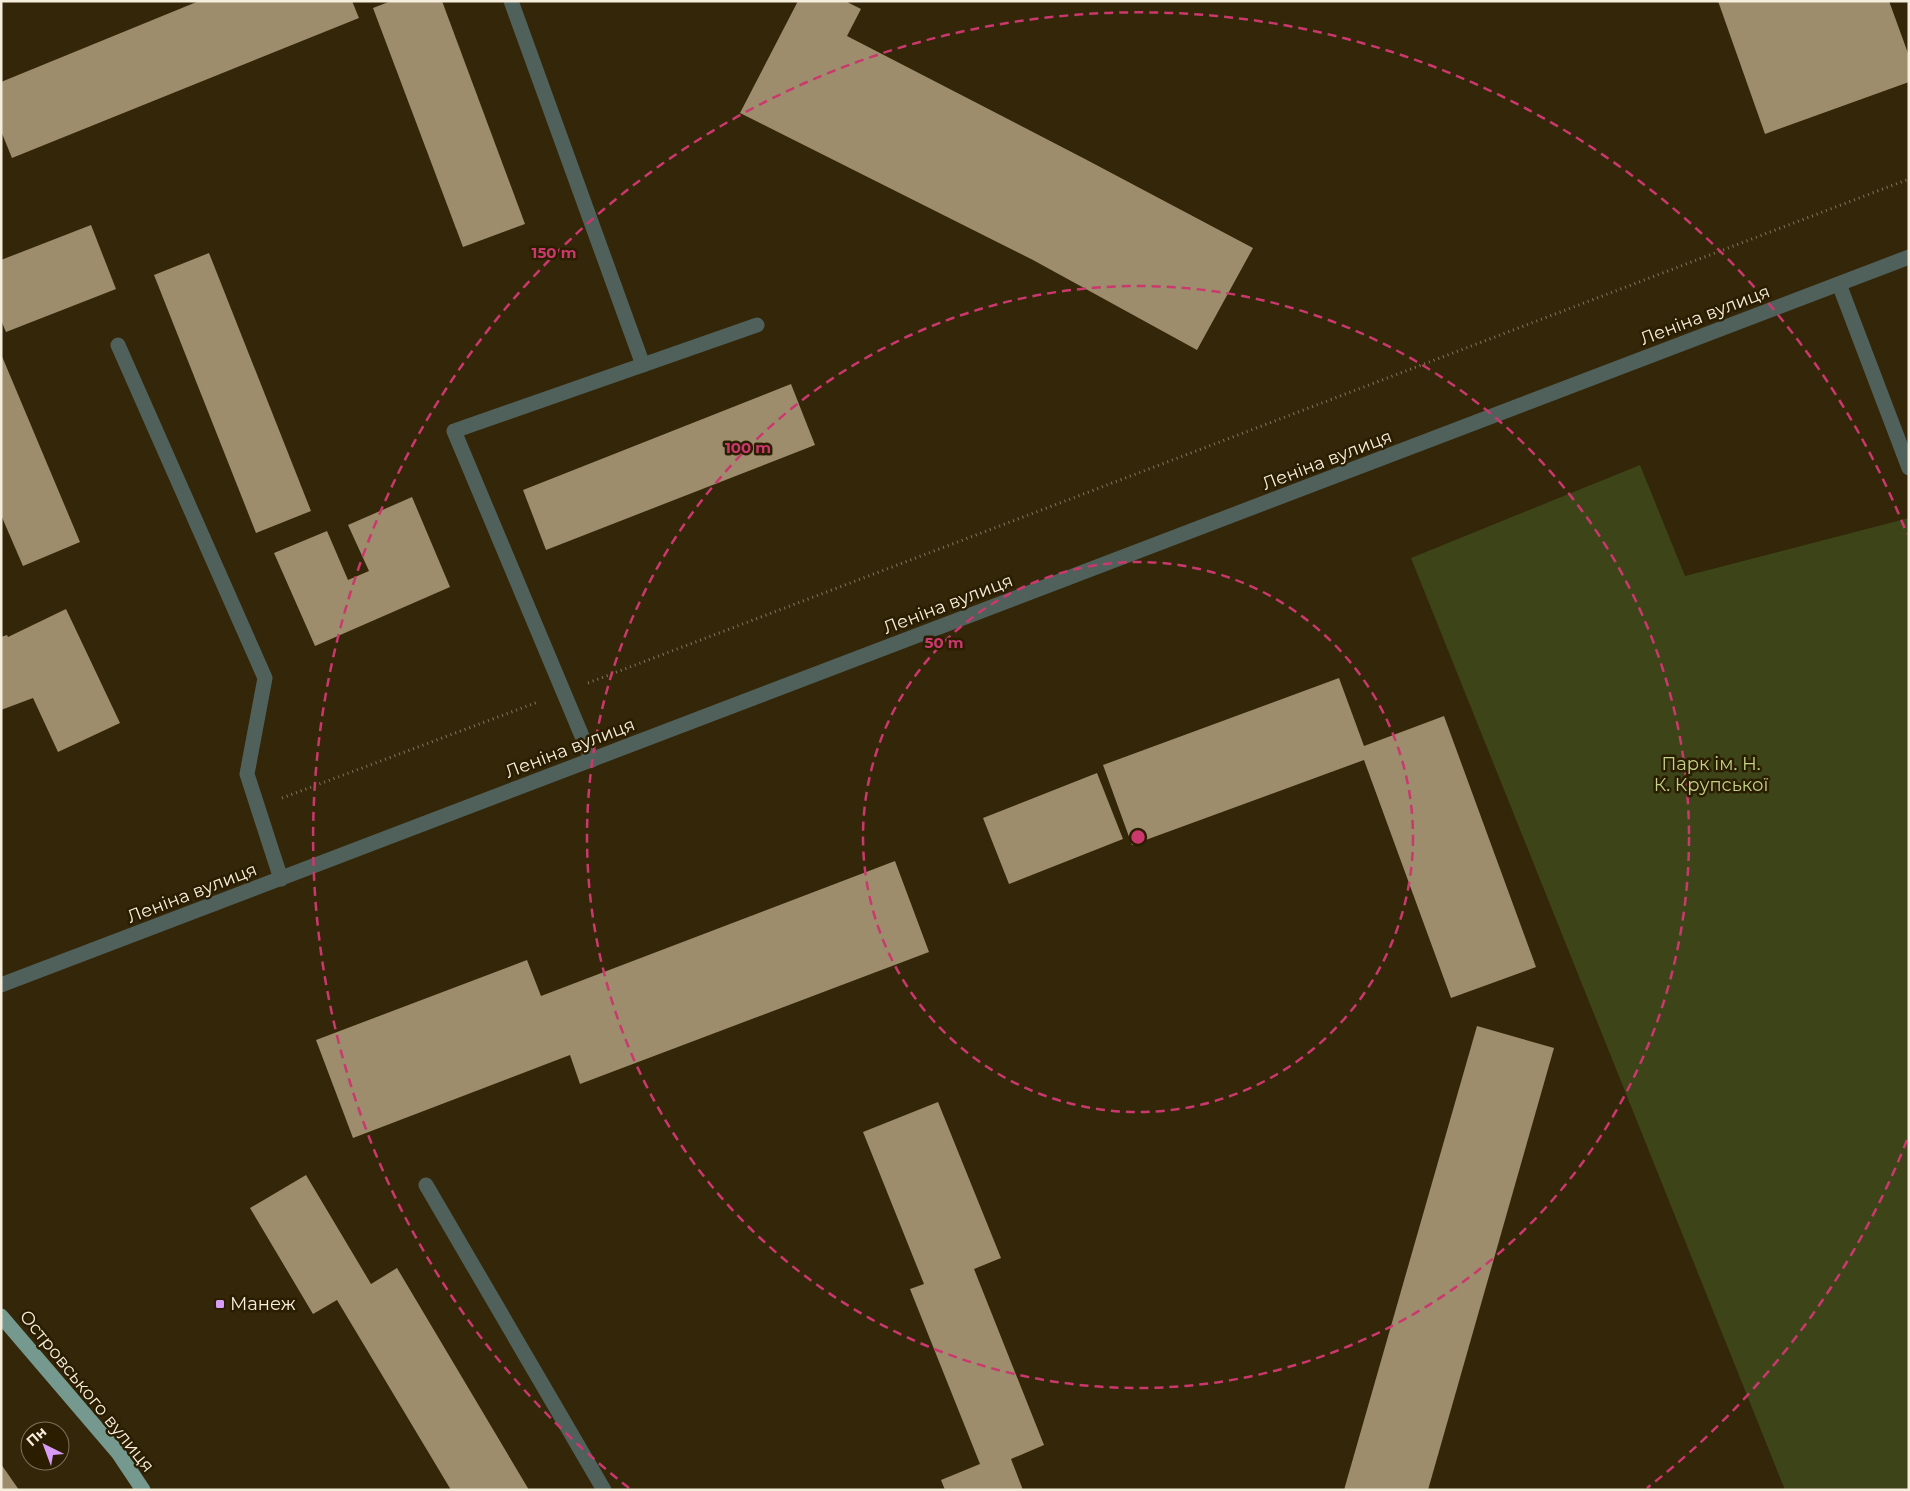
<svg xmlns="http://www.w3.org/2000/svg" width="1910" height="1491" font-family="Montserrat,sans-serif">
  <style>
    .green { fill: #3c4418 }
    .building { fill: #9d8d6d }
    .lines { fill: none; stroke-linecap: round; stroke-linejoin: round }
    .path { stroke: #82765e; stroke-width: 3; stroke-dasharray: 1 4; stroke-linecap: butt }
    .minor { stroke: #50615c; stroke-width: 15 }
    .major { stroke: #75988f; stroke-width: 15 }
    .ring { fill: none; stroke: #ca386e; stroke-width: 2.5; stroke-dasharray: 9 6 }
    .poi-dot { fill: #d89bf8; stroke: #2a1d00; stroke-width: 2 }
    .labels { text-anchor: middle; stroke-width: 5; stroke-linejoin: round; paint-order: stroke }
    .street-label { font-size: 18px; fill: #f6eedd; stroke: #2a1d00 }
    .park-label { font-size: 18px; fill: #c1d186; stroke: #2a1d00 }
    .poi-label { font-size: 18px; fill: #f6eedd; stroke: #2a1d00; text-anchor: start }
    .centre { fill: #ca386e; stroke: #2a1d00; stroke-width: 2.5 }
    .ring-label { font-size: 15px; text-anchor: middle; font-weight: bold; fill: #ca386e; stroke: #2a1d00; stroke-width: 5; stroke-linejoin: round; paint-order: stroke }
  </style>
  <rect width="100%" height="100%" fill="#342608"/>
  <polygon class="green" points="1640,465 1685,576 1909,518 1909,1490 1785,1490 1411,558"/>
  <g class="building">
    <polygon points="199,1 352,1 359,18 12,158 1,131 1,82"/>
    <polygon points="391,1 442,1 525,224 463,247 373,8"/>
    <polygon points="798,1 845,1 861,9 847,36 1085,159 1253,248 1197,350 1033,260 740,113"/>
    <polygon points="1718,1 1889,1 1909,56 1909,82 1765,134"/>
    <polygon points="91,225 116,289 6,332 1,320 1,260"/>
    <polygon points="209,253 311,511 256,533 154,275"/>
    <polygon points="1,354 80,542 23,566 1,515"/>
    <polygon points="791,384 815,445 546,550 523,490"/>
    <polygon points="412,497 450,587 315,646 274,553 327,531 348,580 369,571 348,525"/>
    <polygon points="66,609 120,723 58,752 33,698 1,710 1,637 7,635 8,637"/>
    <polygon points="1339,678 1364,746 1444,716 1536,967 1451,998 1364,760 1132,845 1103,765"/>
    <polygon points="1097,773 1123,839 1009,884 983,818"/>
    <polygon points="895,861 929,952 580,1084 570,1055 353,1138 316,1040 527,960 541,996"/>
    <polygon points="1477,1026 1554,1048 1428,1490 1344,1490"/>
    <polygon points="938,1102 1001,1258 974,1269 1044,1445 1011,1459 1023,1490 945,1490 941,1480 980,1464 910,1289 924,1284 863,1132"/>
    <polygon points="306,1175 371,1284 397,1268 529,1490 451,1490 337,1300 313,1314 250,1208"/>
    <polygon points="1,1464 19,1490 1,1490"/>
  </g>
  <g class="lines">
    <g class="path">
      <polyline points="588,683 1909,179"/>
      <polyline points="282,798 538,702"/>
    </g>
    <g class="minor">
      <polyline points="511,1 643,365"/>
      <polyline points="1839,284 1909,468"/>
      <polyline points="118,345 265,678 247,774 281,879"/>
      <polyline points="592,760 454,431 757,325"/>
      <polyline points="1,985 1909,257"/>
      <polyline points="426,1185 604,1490"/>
    </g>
    <polyline class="major" points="1,1316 119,1454 143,1490"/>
  </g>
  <g class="ring">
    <circle cx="1138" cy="837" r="275"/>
    <circle cx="1138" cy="837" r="551"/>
    <path d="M1907 1140A826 826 0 0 1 1647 1488M629 1488A826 826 0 1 1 1907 534"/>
  </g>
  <rect class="poi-dot" x="215" y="1299" width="10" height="10" rx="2.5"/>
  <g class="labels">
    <g class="street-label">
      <text transform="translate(1705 315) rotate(-21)" y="6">Леніна вулиця</text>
      <text transform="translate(1327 460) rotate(-21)" y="6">Леніна вулиця</text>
      <text transform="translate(948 604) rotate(-21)" y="6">Леніна вулиця</text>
      <text transform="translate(570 748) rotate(-21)" y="6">Леніна вулиця</text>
      <text transform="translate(192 893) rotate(-21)" y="6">Леніна вулиця</text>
      <text transform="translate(87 1391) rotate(51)" y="6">Островського вулиця</text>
    </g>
    <g class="park-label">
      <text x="1711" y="770">Парк ім. Н.<tspan x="1711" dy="21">К. Крупської</tspan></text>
    </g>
    <g class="poi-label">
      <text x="230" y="1310">Манеж</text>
    </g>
  </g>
  <circle cx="1138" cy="837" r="8" class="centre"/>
  <g class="ring-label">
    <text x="554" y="258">150 m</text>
    <text x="748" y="453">100 m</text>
    <text x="944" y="648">50 m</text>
  </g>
  <rect width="1910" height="1491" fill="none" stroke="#f6eedd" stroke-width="5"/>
  <g transform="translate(45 1446) rotate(318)"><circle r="24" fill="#2a1d00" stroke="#7c7158"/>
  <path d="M0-4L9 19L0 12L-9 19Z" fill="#d89bf8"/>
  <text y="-8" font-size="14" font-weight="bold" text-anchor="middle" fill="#f6eedd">Пн</text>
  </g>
</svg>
